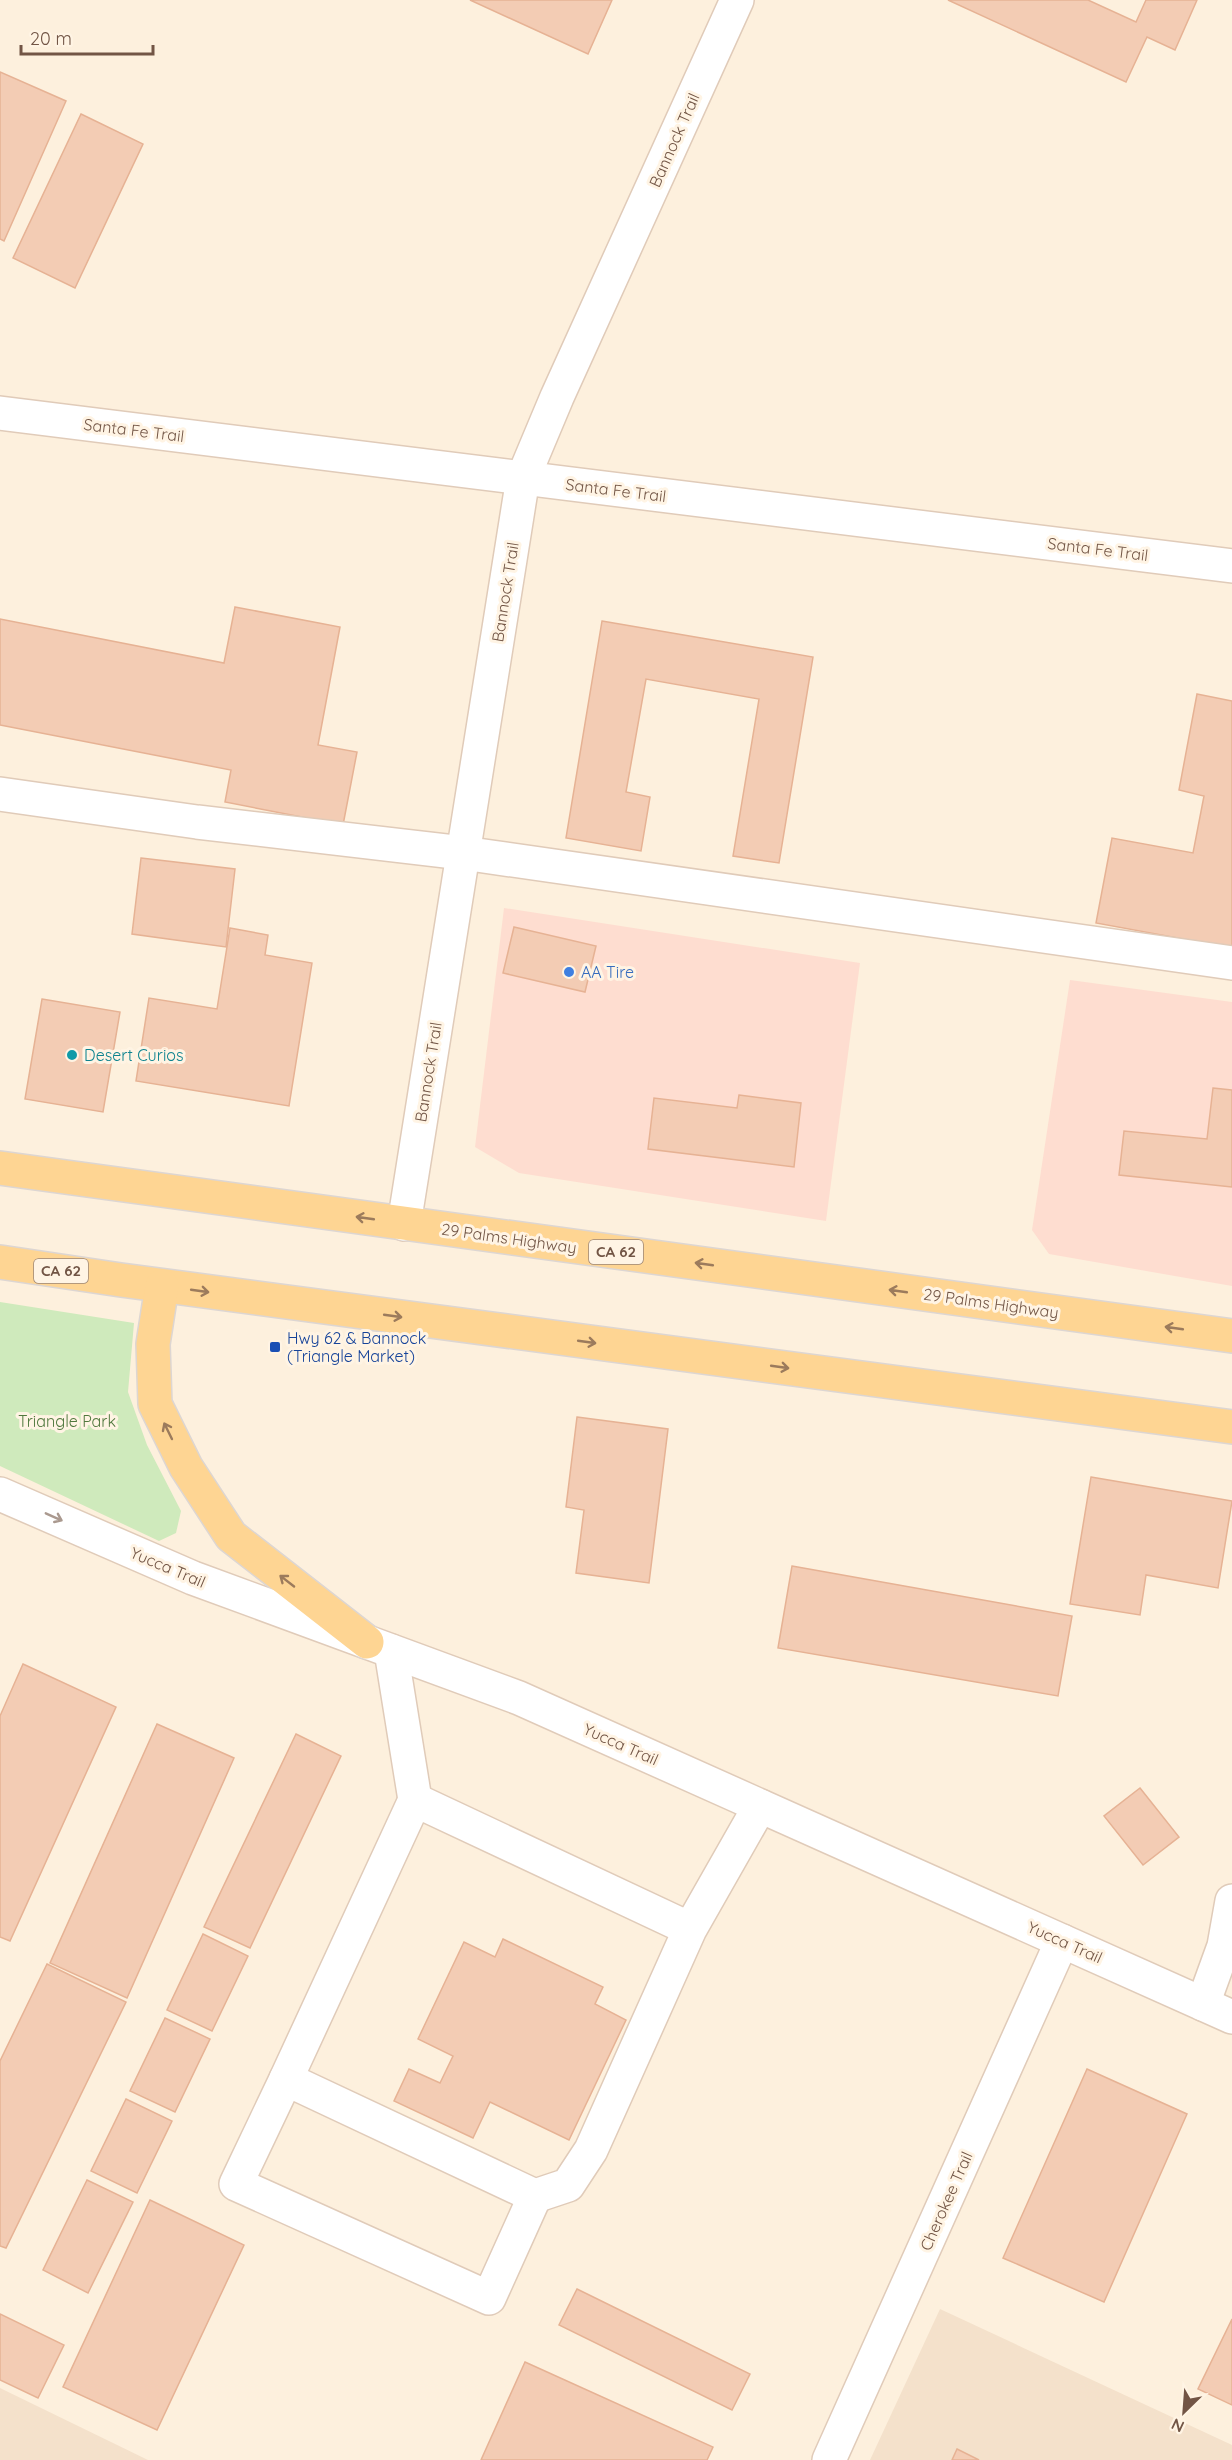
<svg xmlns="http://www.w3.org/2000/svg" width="1232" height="2460" font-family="Quicksand,sans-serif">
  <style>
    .residential { fill: #f4e1cb }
    .commercial { fill: #feddd0 }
    .green { fill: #cfeabc }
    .building { fill: #f3ccb4; stroke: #e6b294; stroke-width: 1.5 }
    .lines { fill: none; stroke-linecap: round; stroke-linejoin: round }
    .minor-casing { stroke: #e0cbb9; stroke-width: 36 }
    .major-casing { stroke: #ddd6d2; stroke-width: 36 }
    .minor { stroke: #fff; stroke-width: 33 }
    .major { stroke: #fed593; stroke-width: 33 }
    .oneway { stroke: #9c7b5c }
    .oneway2 { stroke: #aa998f }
    .shop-dot { fill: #3f7fe0; stroke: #fff4e4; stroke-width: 2 }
    .culture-dot { fill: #0f9aa8; stroke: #fff4e4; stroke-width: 2 }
    .transit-dot { fill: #1a4fb4; stroke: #fff4e4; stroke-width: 2 }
    .labels { text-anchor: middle; stroke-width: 6; stroke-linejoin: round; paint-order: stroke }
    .shield { fill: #fff4e4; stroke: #9c8575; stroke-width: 1.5 }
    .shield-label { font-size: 15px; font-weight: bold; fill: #725545 }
    .street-label { font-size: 16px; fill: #725545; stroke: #fff4e4 }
    .shop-label { font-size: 16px; fill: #366cbe; stroke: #fff4e4; text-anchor: start }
    .culture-label { font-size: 16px; fill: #0d838f; stroke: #fff4e4; text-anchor: start }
    .transit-label { font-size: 16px; fill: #164399; stroke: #fff4e4; text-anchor: start }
    .park-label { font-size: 16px; fill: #50783d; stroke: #fff4e4 }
  </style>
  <rect width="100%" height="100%" fill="#fdf0dd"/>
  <g class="residential">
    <polygon points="940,2309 1232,2445 1232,2460 870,2460"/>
    <polygon points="0,2388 148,2460 0,2460"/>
  </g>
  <g class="commercial">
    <polygon points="504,908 860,963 826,1221 519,1173 475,1147"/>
    <polygon points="1070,980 1232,1002 1232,1286 1049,1254 1032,1230"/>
  </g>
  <polygon class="green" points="0,1302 134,1323 128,1392 147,1445 181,1511 176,1533 159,1541 0,1466"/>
  <g class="building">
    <polygon points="470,0 612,0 588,54"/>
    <polygon points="948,0 1088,0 1136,22 1146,0 1197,0 1175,50 1147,37 1126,82"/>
    <polygon points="0,72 66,101 4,241 0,239"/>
    <polygon points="81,114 143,144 75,288 13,258"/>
    <polygon points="235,607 340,627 318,745 357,752 343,825 225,802 231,770 0,725 0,619 224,663"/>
    <polygon points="602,621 813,657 779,863 733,856 759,699 646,679 626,792 650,797 641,851 566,838"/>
    <polygon points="1197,694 1232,701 1232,948 1096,923 1112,838 1193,853 1204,796 1179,790"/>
    <polygon points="141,858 235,869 226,947 132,934"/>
    <polygon points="514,927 596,946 585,992 503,973"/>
    <polygon points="230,928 268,935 265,955 312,963 289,1106 136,1081 149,998 217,1009"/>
    <polygon points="42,999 120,1012 103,1112 25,1099"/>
    <polygon points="1213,1088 1232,1090 1232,1187 1119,1175 1124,1131 1207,1139"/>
    <polygon points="739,1095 801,1103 794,1167 648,1149 654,1098 737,1108"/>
    <polygon points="577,1417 668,1429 649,1583 576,1573 584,1510 566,1507"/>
    <polygon points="1091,1477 1232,1501 1218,1588 1146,1575 1140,1615 1070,1604"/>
    <polygon points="792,1566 1072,1616 1058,1696 778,1648"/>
    <polygon points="23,1664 116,1707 10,1941 0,1937 0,1716"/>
    <polygon points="157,1724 234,1758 127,1998 50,1963"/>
    <polygon points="296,1734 341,1756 250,1948 204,1927"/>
    <polygon points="1140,1788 1179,1837 1143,1865 1104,1816"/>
    <polygon points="203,1934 248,1956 212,2031 167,2010"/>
    <polygon points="503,1939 603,1987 595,2004 626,2020 569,2140 490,2102 473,2138 394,2101 409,2069 440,2083 453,2056 418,2039 464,1942 495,1957"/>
    <polygon points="47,1964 126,2002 6,2248 0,2246 0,2061"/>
    <polygon points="165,2018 210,2039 175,2112 130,2091"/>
    <polygon points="1087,2069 1187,2114 1104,2302 1003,2258"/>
    <polygon points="126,2099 172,2121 137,2193 91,2171"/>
    <polygon points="87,2180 133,2202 88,2293 43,2270"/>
    <polygon points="150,2200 244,2245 157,2430 63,2387"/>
    <polygon points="577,2289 750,2374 732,2410 559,2325"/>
    <polygon points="0,2314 64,2345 38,2398 0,2380"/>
    <polygon points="1232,2319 1232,2405 1198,2389"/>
    <polygon points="525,2362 713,2447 707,2460 481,2460"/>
    <polygon points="957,2449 979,2460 952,2460"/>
  </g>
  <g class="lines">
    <defs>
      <g id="minor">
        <polyline points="0,413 1232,566"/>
        <polyline points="0,794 197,822 463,853 1232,963"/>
        <polyline points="404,1224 523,478 557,397 737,0"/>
        <polyline points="0,1494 193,1578 519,1698 1232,2017"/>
        <polyline points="391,1651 415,1800"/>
        <polyline points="690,1929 415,1800 286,2079 535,2196 568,2185 591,2150 690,1929 760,1806"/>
        <polyline points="1203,2004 1224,1946 1232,1901"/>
        <polyline points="286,2079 236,2184 489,2298 535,2196"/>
        <polyline points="829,2460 1062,1941"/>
      </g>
      <g id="major">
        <polyline points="0,1168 1232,1336"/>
        <polyline points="0,1262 121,1280 1232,1427"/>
        <polyline points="162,1286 153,1344 155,1404 186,1467 231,1536 367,1642"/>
      </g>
    </defs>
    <use href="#minor" class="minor-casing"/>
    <use href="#major" class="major-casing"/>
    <use href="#minor" class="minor"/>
    <use href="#major" class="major"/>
  </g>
  <defs><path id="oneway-shaft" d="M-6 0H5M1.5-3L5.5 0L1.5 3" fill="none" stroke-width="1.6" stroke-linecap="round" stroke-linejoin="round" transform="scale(1.5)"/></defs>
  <g class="oneway">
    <use href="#oneway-shaft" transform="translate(365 1218) rotate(-172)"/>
    <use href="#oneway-shaft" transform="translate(704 1264) rotate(-172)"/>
    <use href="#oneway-shaft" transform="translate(200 1291) rotate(8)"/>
    <use href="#oneway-shaft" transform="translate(898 1291) rotate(-172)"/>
    <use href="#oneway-shaft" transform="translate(393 1316) rotate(8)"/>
    <use href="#oneway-shaft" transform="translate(1174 1328) rotate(-172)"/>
    <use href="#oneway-shaft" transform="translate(587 1342) rotate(8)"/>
    <use href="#oneway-shaft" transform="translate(780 1367) rotate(8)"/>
    <use href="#oneway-shaft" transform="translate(168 1431) rotate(-116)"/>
    <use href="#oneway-shaft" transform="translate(287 1581) rotate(-142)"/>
  </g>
  <use class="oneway2" href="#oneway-shaft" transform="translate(54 1517) rotate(24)"/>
  <circle class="shop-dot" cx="569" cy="972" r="6"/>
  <circle class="culture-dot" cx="72" cy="1055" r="6"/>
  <rect class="transit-dot" x="269" y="1341" width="12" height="12" rx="3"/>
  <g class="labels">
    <g class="shield">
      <rect x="589" y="1240" width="54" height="24" rx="4.5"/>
      <rect x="34" y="1259" width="54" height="24" rx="4.5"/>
    </g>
    <g class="shield-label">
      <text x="616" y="1257">CA 62</text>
      <text x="61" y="1276">CA 62</text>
    </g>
    <g class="street-label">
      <text transform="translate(674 140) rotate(-66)" y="6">Bannock Trail</text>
      <text transform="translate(134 430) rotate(7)" y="6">Santa Fe Trail</text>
      <text transform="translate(616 490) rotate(7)" y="6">Santa Fe Trail</text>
      <text transform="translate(1098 549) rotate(7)" y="6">Santa Fe Trail</text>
      <text transform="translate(505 592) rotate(-81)" y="6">Bannock Trail</text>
      <text transform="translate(428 1072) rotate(-81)" y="6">Bannock Trail</text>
      <text transform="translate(509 1238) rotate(8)" y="6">29 Palms Highway</text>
      <text transform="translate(991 1303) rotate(8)" y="6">29 Palms Highway</text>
      <text transform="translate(168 1567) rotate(23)" y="6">Yucca Trail</text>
      <text transform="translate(621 1744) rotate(24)" y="6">Yucca Trail</text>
      <text transform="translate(1065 1942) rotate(24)" y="6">Yucca Trail</text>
      <text transform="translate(946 2201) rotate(-66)" y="6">Cherokee Trail</text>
    </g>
    <g class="shop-label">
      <text x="581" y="978">AA Tire</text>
    </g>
    <g class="culture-label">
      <text x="84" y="1061">Desert Curios</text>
    </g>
    <g class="transit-label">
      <text x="287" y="1344">Hwy 62 &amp; Bannock<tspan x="287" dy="18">(Triangle Market)</tspan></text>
    </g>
    <g class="park-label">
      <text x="67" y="1427">Triangle Park</text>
    </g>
  </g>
  <g transform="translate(1184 2412) rotate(205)" stroke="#fff4e4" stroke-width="4.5" paint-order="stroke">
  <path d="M0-4.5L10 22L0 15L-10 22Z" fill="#725545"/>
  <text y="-9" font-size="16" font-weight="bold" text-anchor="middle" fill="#725545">N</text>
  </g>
  <path d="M21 45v9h132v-9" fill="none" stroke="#725545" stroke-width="3"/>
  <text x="30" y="45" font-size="18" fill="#725545" stroke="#fff4e4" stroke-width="4.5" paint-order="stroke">20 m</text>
</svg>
